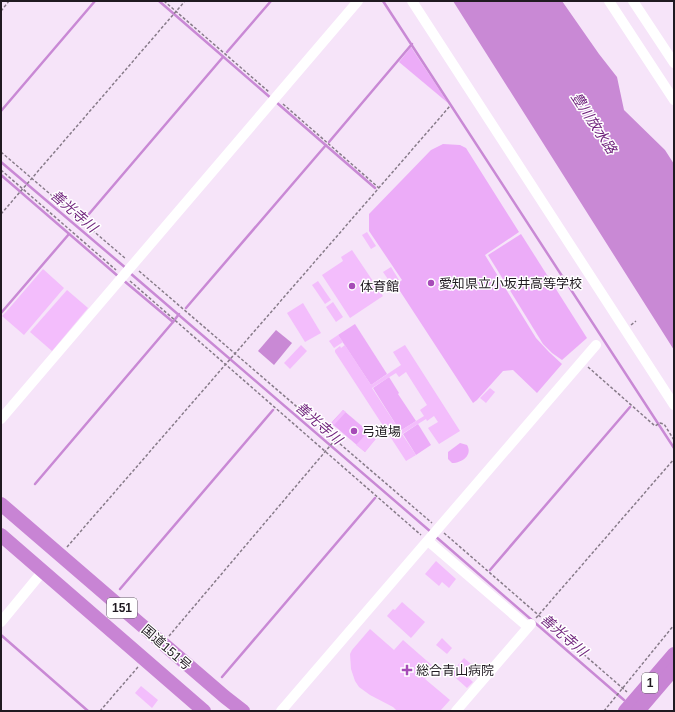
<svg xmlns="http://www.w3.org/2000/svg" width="675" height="712" font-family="Helvetica,'Noto Sans JP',sans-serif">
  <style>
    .green { fill: #ecacf8 }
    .water { fill: #c989d5 }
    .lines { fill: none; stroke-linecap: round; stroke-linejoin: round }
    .stream { stroke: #c989d5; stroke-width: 2.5 }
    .building { fill: #f3bdfc; fill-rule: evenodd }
    .path { stroke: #877b89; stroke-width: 1.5; stroke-dasharray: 3 2; stroke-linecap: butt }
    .minor { stroke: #fff; stroke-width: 10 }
    .highway { stroke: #c884d4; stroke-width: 14 }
    .poi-dot { fill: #a64bb7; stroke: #fff; stroke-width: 1.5 }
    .labels { text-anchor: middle; stroke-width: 3; stroke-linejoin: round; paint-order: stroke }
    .shield { fill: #fff; stroke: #635f64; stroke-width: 1 }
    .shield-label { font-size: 12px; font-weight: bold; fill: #201a21 }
    .poi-label { font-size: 13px; fill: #201a21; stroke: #fff; text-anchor: start }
    .street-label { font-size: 13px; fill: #201a21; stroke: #fff }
    .water-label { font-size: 14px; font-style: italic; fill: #6d1f7a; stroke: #fff }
  </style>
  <rect width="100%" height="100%" fill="#f6e4f9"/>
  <g class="green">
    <polygon points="411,47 448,103 399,62"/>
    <polygon points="443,144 460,145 466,148 519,232 485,255 536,338 549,352 562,364 537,393 513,370 503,371 477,400 473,403 396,285 402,280 369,231 369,214 431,150"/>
    <polygon points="521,234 587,338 562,360 552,353 543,344 488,255"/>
    <polygon points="355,324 387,374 371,385 338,335"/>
    <polygon points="389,377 399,393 398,394 416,421 400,431 373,388"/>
    <polygon points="343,410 376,438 365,452 331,423"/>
    <polygon points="418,424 431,445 416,455 403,434"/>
    <path d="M460 443 467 445C473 455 462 463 452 463L448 459V452Z"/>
  </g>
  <g class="water">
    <polygon points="453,1 562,1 599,54 617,77 624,110 665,150 674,164 674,350"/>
    <polygon points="276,330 292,343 274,365 258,351"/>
  </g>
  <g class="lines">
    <g class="stream">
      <polyline points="159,1 272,99"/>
      <polyline points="383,1 674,448"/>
      <polyline points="227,52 271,1"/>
      <polyline points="276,102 375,188"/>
      <polyline points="1,111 95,1"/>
      <polyline points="329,142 412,44"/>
      <polyline points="1,162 127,269"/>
      <polyline points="1,175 119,277"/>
      <polyline points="83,221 223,57"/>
      <polyline points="130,273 431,532"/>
      <polyline points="123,280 173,322 179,314"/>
      <polyline points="186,308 326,145"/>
      <polyline points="1,313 69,234"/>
      <polyline points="35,484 173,322"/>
      <polyline points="435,536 624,700"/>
      <polyline points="490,570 630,407"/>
      <polyline points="120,589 273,410"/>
      <polyline points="1,635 88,711"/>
      <polyline points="222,677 375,498"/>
    </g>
  </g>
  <g class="building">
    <polygon points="367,232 376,246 371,249 362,235"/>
    <polygon points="352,250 383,296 350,318 322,275 343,261 341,257"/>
    <polygon points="391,267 399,280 392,285 383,272"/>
    <polygon points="43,269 64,288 24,335 2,316 6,312 11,316 6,312"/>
    <polygon points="318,281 331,300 325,304 312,285"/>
    <polygon points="67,290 88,308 52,351 30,332"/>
    <polygon points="333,302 343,317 336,322 326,307"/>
    <polygon points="303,303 321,333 305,342 287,313"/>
    <polygon points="338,335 343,342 334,348 329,341"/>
    <polygon points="301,345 307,351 290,369 284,363"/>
    <path d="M345 345 371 385 401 365 393 352 405 345 460 431 439 444 428 428 438 422 434 416 427 421 426 419 402 434 416 455 406 461 335 352V350L340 346 341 348ZM406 372 427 405 420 410 424 416 400 431 372 388 396 373 399 377Z"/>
    <polygon points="490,388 495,392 486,403 480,398"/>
    <polygon points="343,410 346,412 334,425 332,423"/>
    <polygon points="368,432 376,439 365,452 356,445"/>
    <polygon points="436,561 456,579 449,588 442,582 439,586 425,574"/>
    <polygon points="402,602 425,622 411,638 387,616 393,609 395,610"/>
    <polygon points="370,629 394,650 403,640 435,668 425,679 450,700 440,711 397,711 393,707 370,695 359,687 355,681 351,669 350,654 352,650"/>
    <polygon points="442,638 452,648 447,654 436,645"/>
    <polygon points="464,658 477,669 470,677 457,666"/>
    <polygon points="454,664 473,682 467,688 448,671"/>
    <polygon points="141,686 158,700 152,708 135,693"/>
  </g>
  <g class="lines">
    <g class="path">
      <polyline points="164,1 269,92"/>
      <polyline points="1,11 9,1"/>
      <polyline points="283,104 379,188"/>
      <polyline points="1,152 126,259"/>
      <polyline points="1,170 116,270"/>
      <polyline points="1,214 185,1"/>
      <polyline points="139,271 432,523"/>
      <polyline points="130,281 421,535"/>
      <polyline points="631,325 636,321"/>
      <polyline points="588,367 655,426 660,423 664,424 674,440"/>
      <polyline points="444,533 627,692"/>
      <polyline points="67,547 450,106"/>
      <polyline points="536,618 674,459"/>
      <polyline points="169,636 335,440"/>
      <polyline points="100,711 138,667"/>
      <polyline points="604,711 674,625"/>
    </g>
    <g class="minor">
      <polyline points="412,1 674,405"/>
      <polyline points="609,1 674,100"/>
      <polyline points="633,1 674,63"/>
      <polyline points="1,419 358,1"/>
      <polyline points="428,541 528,627"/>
      <polyline points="1,622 43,571"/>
      <polyline points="281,711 596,345"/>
      <polyline points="456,711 531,624"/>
    </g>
    <g class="highway">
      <polyline points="1,504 225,697 243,711"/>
      <polyline points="1,535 204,711"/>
      <polyline points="625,711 674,654"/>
      <polyline points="638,711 674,669"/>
    </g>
  </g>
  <g class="poi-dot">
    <circle cx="431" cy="283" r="4"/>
    <circle cx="352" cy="286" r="4"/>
    <circle cx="354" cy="431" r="4"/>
    <path d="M405 664h4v4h4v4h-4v4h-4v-4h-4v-4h4z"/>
  </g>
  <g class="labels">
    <g class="shield">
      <rect x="107" y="598" width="30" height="20" rx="3"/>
      <rect x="642" y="673" width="16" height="20" rx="3"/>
    </g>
    <g class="shield-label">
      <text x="122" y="612">151</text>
      <text x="650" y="687">1</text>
    </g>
    <g class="poi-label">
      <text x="439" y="288">愛知県立小坂井高等学校</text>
      <text x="360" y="291">体育館</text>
      <text x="362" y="436">弓道場</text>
      <text x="416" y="675">総合青山病院</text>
    </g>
    <g class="street-label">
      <text transform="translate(167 647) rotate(41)" y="5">国道151号</text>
    </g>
    <g class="water-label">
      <text transform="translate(594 123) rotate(57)" y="5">豊川放水路</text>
      <text transform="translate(74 211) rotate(41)" y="5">善光寺川</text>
      <text transform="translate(319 423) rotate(41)" y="5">善光寺川</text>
      <text transform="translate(564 635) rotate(41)" y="5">善光寺川</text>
    </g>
  </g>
  <rect width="675" height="712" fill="none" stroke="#201a21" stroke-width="4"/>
</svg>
